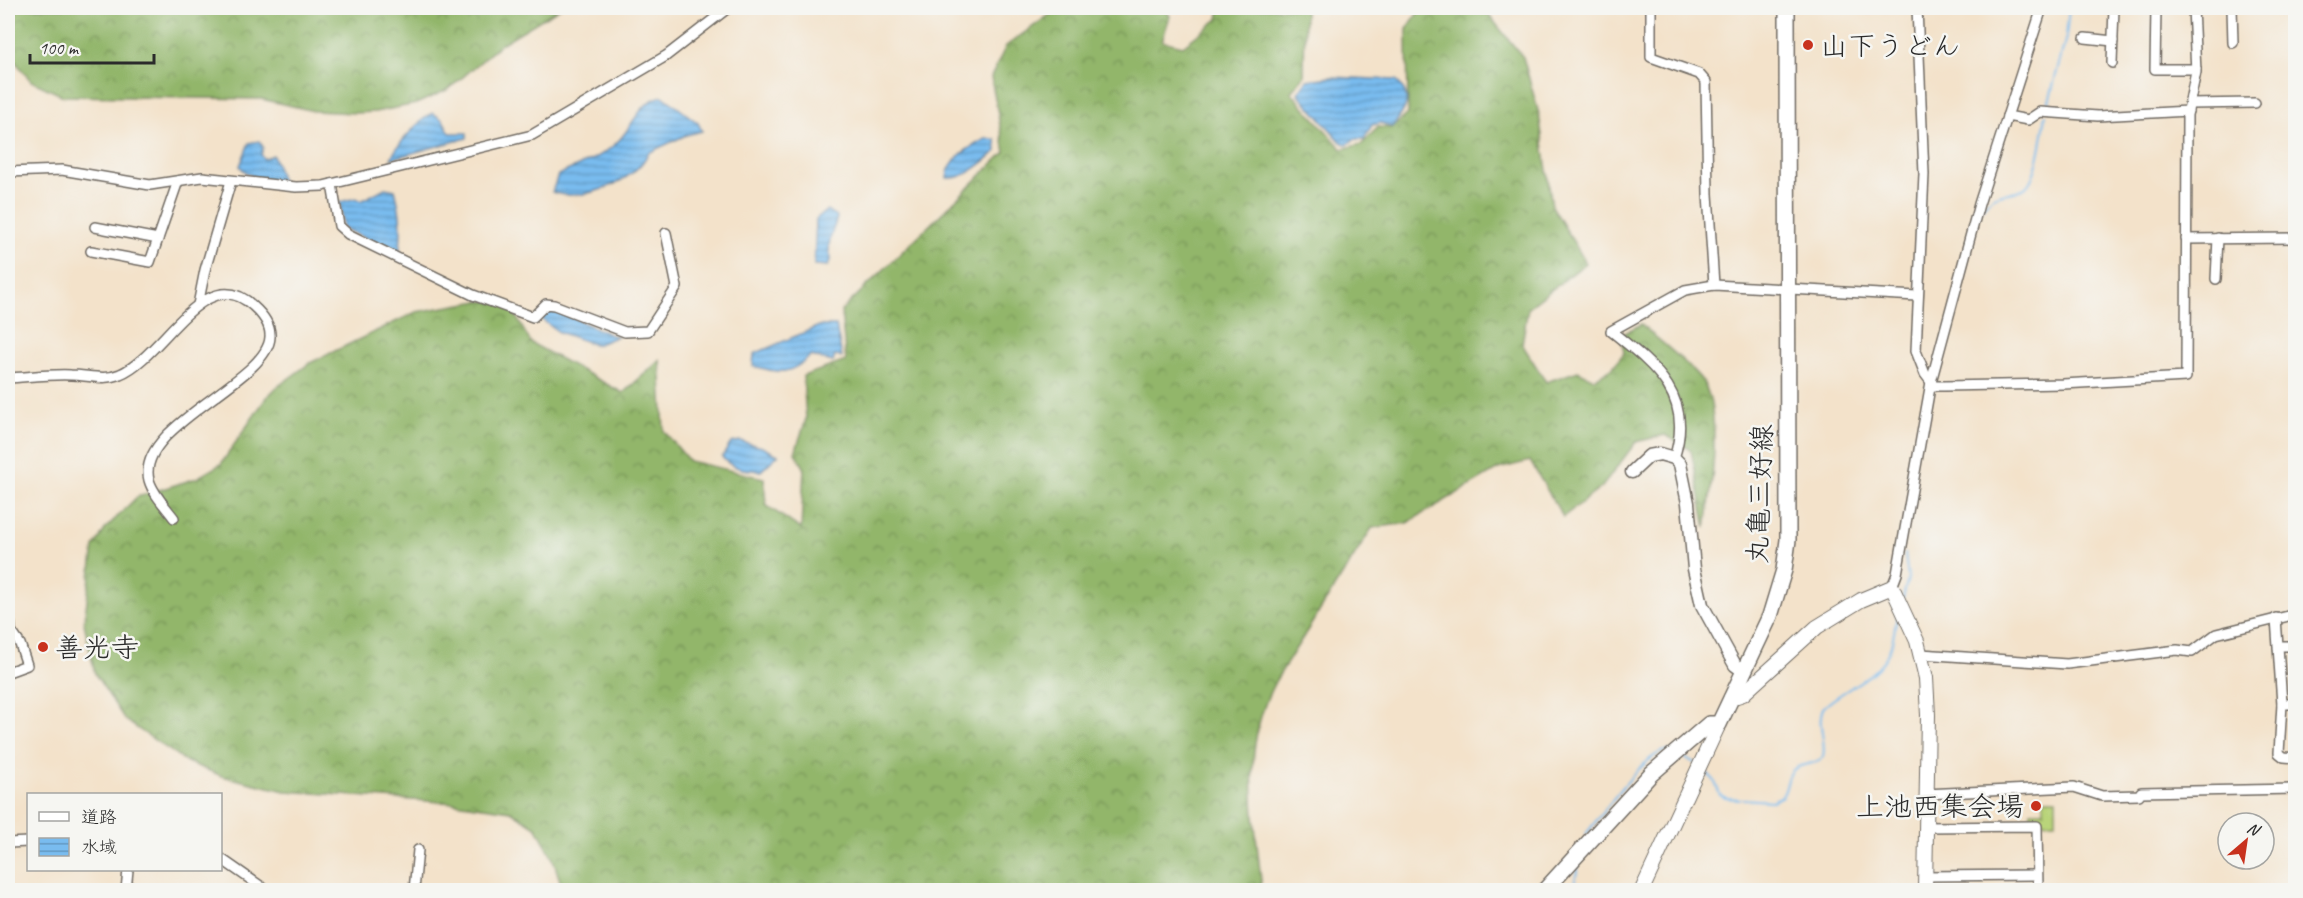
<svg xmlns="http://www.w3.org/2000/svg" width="2303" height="898" font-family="Caveat,'Klee One',sans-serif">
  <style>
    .green { fill: #b9d47a; stroke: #728052; stroke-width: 1.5 }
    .forest { fill: url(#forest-crowns); stroke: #5e704a; stroke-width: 1.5 }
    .water { fill: url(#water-rules); stroke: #52748d; stroke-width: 1.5 }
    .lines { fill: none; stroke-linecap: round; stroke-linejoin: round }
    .stream { stroke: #79bcef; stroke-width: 2 }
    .minor-casing { stroke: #716b63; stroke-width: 12 }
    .tertiary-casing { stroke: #716b63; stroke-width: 15 }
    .secondary-casing { stroke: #716b63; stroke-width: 16 }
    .primary-casing { stroke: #716b63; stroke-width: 18 }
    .minor { stroke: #fff; stroke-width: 9 }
    .tertiary { stroke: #fff; stroke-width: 12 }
    .secondary { stroke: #fff; stroke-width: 14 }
    .primary { stroke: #fff; stroke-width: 15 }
    .poi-dot { fill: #c8321e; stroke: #f6f6f2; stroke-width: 2 }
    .labels { text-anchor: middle; stroke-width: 5; stroke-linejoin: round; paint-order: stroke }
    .poi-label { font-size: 28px; fill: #2b2b2b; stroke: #f6f6f2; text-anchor: start }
    .street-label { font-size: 28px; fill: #2b2b2b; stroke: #f6f6f2 }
  </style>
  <defs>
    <pattern id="forest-crowns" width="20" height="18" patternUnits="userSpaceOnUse" patternTransform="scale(1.5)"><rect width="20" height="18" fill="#92b66a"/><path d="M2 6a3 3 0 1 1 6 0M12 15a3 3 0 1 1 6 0" fill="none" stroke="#779457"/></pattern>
    <pattern id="water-rules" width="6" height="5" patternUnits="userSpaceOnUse" patternTransform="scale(1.5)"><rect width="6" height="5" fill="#79bcef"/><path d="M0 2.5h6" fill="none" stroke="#6399c2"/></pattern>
  </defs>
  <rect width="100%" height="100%" fill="#f6f6f2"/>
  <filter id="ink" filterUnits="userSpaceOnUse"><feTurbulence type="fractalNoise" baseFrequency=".0167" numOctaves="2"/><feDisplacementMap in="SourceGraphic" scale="12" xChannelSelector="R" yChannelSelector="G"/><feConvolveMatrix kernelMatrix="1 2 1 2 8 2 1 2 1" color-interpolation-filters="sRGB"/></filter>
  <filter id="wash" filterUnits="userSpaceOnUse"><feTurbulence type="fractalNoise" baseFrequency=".008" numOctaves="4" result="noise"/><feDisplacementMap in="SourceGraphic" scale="24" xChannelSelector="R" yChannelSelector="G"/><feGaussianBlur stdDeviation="1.35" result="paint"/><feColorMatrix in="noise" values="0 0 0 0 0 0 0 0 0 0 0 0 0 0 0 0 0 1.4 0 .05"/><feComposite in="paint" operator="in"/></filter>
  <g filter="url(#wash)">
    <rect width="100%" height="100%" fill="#f3e2ca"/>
    <polygon class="green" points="2044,799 2056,799 2056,822 2031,822 2031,811 2044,811"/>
    <g class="forest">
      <polygon points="18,8 560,8 501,44 449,89 416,104 375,112 355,113 314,111 261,99 63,96 31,81 14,60 9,43 10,25"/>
      <path d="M1059 8H1164L1170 16 1162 41 1183 46 1218 19 1220 8H1305L1304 76 1291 92 1342 149 1362 144 1378 127 1392 128 1408 114 1407 29 1421 8 1445 12 1447 8H1483L1523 57 1539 114 1552 206 1586 263 1528 308 1522 344 1546 382 1578 371 1594 379 1612 368 1624 353 1621 335 1641 324C1660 342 1683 358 1700 378 1724 406 1711 493 1706 528L1691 450 1665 435 1636 442 1602 487 1563 517 1530 461 1498 469 1407 523 1372 528 1276 680C1239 748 1255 817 1262 890H563L553 859 537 828 511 811 455 803 285 791 222 776 187 762 125 720 95 674 84 623 94 547 106 528 137 497 197 478 221 464 266 398 277 387 310 363 416 312 479 301 508 302 531 343 623 393 660 360 664 431 689 461 764 478 766 505 801 529 804 467 795 453 806 419 803 376 846 361 841 311 1005 152 991 77 1006 46Z"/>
    </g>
    <g class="water">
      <path d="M1331 77 1396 80C1414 97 1406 110 1392 127L1381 123 1372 125 1364 139H1354L1347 145 1341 142 1298 93 1307 80Z"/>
      <path d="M663 96 698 123 702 131 686 135 648 153C636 182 581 203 552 192L558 175C580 164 604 158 621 138 634 123 642 100 663 96Z"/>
      <path d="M433 113 443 120 450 133H467V138L391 159C395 147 420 119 433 113Z"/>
      <path d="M987 138 996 140 997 151C984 161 964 181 947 178 948 158 971 147 987 138Z"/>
      <path d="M259 141 263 147 261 155 264 159 273 155 282 181C269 182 248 178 240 166L249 143Z"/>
      <path d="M385 188 395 190C401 212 403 231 399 254L343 228 340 202 356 198 361 201Z"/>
      <path d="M827 210 837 217C834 230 825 244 831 258L828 266 814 265 816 219Z"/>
      <polygon points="549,307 611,335 618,336 596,345 559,332 542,320 545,310"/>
      <path d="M819 326H836L842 357 835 356 833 362 811 356C788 376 781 373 753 366L754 354Z"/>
      <path d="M740 441 762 447 778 455 761 471C746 470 731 469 722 457L731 443Z"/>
    </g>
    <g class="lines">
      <g class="stream">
        <polyline points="2047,109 2066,37 2069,8"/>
        <path d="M1982 207C2001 188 2004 197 2023 189 2038 182 2043 131 2046 115"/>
        <polyline points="1903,598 1908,578 1905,554"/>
        <polyline points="1683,756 1696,764"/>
        <path d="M1703 769 1714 780 1720 795 1726 798 1772 801 1782 796C1788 789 1786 776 1793 770 1801 762 1813 767 1823 757 1827 740 1816 724 1823 708 1844 687 1877 680 1890 649 1894 638 1895 624 1898 612"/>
        <path d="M1586 834C1600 817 1648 747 1669 751"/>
        <polyline points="1574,890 1578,864"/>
      </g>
    </g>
  </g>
  <g filter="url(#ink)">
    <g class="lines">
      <defs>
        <g id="minor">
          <polyline points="1651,8 1651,57 1699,74 1706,82 1708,194 1714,285"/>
          <polyline points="1917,8 1924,174 1916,351 1925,374 1934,386 1944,386 2063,384 2186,377 2187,115 2196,72 2193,8"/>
          <polyline points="2156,8 2155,69 2196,69"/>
          <polyline points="2232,8 2233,43"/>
          <polyline points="2085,38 2113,41"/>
          <polyline points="2112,63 2114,8"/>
          <polyline points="2190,104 2255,103"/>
          <polyline points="2007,116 2028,120 2040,112 2098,116 2188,111"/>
          <polyline points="8,172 62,170 150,185 202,177 296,187 323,186 532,135 666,56 728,8"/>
          <polyline points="332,184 339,226 348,234 473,295 533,317 546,304 554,305 625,332 648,331 677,287 666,233"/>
          <polyline points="95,227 158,239"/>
          <polyline points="2186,239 2296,238"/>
          <polyline points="91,251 150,262 178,181"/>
          <polyline points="2216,279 2218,238"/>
          <polyline points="198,305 205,270 231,181"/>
          <path d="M8 378C28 377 50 374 71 375 88 375 104 381 120 374 163 357 205 260 253 306 262 314 271 324 270 337 268 381 135 426 149 480 153 494 165 506 174 518"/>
          <path d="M1674 458C1695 396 1655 366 1611 331L1685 290 1714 285 1917 296"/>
          <polyline points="1892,587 1897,574 1931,382 1979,204 2042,8"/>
          <polyline points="8,599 11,631 20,644 27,665 8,672"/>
          <polyline points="2276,618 2282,704 2279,753 2284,757 2296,758"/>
          <polyline points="2279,646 2296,646"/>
          <polyline points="1921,654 2067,664 2177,650 2192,652 2216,634 2296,614"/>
          <polyline points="2282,704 2296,704"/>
          <polyline points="1925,794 2074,787 2102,796 2139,795 2141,792 2296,789"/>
          <polyline points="1926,827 2037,826 2038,890"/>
          <polyline points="8,843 28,842"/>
          <polyline points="220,858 266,890"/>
          <polyline points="1925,876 2037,875"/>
          <polyline points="126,890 128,870"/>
          <polyline points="414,890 418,850"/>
        </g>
        <polyline id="tertiary" points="1632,472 1649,456 1660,454 1674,458 1680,464 1688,503 1694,569 1702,605 1735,665 1743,671"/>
        <g id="secondary">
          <polyline points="1731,698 1743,694 1817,627 1861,600 1892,587 1917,641 1926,678 1928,715 1925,890"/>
          <polyline points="1642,890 1719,724"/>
        </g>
        <polyline id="primary" points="1545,890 1651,774 1709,724 1719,724 1770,616 1784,570 1788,540 1787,8"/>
      </defs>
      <use href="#minor" class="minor-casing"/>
      <use href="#tertiary" class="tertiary-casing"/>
      <use href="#secondary" class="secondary-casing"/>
      <use href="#primary" class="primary-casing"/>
      <use href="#minor" class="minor"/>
      <use href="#tertiary" class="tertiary"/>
      <use href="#secondary" class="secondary"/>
      <use href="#primary" class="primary"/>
    </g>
  </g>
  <g class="poi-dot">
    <circle cx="1808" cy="45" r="6"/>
    <circle cx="43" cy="647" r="6"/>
    <circle cx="2036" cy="806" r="6"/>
  </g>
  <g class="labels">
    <g class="poi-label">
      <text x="1820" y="55">山下うどん</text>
      <text x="55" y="657">善光寺</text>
      <text x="2024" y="816" text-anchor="end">上池西集会場</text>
    </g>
    <g class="street-label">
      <text transform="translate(1759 494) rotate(-88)" y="10">丸亀三好線</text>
    </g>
  </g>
  <rect width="2303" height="898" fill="none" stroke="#f6f6f2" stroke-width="30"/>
  <rect x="27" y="793" width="195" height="78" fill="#f6f6f2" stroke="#a5a5a2" stroke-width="1.5"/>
  <rect x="39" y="812" width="30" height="9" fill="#ffffff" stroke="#a5a5a2" stroke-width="1.5"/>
  <text x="81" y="823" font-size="18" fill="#2b2b2b">道路</text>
  <rect x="39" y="838" width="30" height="18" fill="url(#water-rules)" stroke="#a5a5a2" stroke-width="1.5"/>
  <text x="81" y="853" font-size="18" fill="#2b2b2b">水域</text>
  <g transform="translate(2246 841) rotate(29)"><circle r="28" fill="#f6f6f2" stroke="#a5a5a2" stroke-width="1.5"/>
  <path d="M0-4.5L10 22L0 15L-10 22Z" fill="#c8321e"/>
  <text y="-9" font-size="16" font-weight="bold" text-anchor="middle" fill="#2b2b2b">N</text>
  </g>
  <path d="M30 54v9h124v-9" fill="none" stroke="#2b2b2b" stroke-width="3"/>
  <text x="39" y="54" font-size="18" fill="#2b2b2b" stroke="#f6f6f2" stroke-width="4.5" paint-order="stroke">100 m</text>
</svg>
